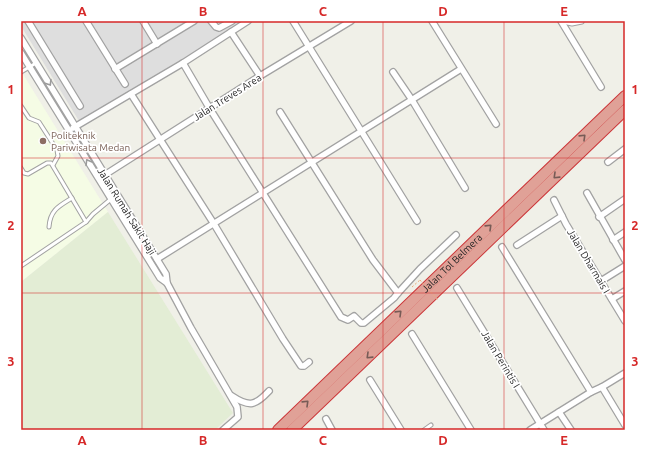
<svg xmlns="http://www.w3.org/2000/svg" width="646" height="451" font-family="Ubuntu,sans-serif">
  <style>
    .residential { fill: #dedede }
    .education { fill: #f5fce5 }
    .farmland { fill: #e3edd5 }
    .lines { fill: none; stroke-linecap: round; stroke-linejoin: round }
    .service-casing { stroke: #a2a2a2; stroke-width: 5 }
    .minor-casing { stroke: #a2a2a2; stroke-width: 8 }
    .motorway-casing { stroke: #cc373a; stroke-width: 12 }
    .path { stroke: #eeac7b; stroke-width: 1; stroke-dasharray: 2 2; stroke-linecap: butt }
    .service { stroke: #fff; stroke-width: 3 }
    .minor { stroke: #fff; stroke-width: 5.5 }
    .motorway { stroke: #e0a197; stroke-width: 10 }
    .path-bridge { stroke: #eeac7b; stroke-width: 1; stroke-dasharray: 2 2; stroke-linecap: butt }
    .oneway { stroke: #9b9b9b }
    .oneway2 { stroke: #775b56 }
    .grid { fill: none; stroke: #d62828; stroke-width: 1; stroke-opacity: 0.55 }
    .education-dot { fill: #8d6e63; stroke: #fff; stroke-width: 1.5 }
    .labels { text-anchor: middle; stroke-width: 3.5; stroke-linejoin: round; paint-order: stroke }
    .street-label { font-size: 10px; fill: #212121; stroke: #fff }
    .education-label { font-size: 10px; fill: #785e54; stroke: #fff; text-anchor: start }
    .neatline { fill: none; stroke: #d62828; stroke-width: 1.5 }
    .grid-label { font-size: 13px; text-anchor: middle; font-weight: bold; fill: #d62828 }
  </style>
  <rect width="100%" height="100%" fill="#f0f0e8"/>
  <polygon class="residential" points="21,21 245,21 136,90 79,121 21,26"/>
  <polygon class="education" points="21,71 108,212 21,282"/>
  <polygon class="farmland" points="108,212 233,413 215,430 21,430 21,282"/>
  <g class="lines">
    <defs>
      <g id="service">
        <polyline points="562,22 572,24 582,22"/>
        <polyline points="21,72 36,63"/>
        <polyline points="21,106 29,118 39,122 57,150 58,156 53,165"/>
        <polyline points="21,168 24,173 28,174 47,163 51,163 86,222"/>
        <path d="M49 227C50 210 59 206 72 198"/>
        <polyline points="21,266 86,222 93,214 111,199"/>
        <polyline points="424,430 431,425"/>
      </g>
      <g id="minor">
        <polyline points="28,21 80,106"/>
        <polyline points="86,21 125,84"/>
        <polyline points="143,21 157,44"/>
        <polyline points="211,21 216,27 219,28 232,21"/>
        <polyline points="293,21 417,221"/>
        <polyline points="432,21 496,124"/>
        <polyline points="561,21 601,87"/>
        <polyline points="231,32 260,76"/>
        <polyline points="21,38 166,274 167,283 160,278 21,53"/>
        <polyline points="183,63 210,109 341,317 348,320 354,316 361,323 364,323 394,298 398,293"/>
        <polyline points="115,69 194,21"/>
        <polyline points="393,72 412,100 465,188"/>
        <polyline points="131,94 214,224 283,339 301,366 304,366 309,362"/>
        <polyline points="280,112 373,260 398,293 420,269 456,235"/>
        <polyline points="73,128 183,63 248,21"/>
        <polyline points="608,162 625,149"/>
        <polyline points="103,176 260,76 351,21"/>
        <polyline points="587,193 625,260"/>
        <polyline points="554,200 566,224 625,321"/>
        <polyline points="599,217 625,199"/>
        <polyline points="613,240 625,232"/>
        <polyline points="517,245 562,216"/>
        <polyline points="502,247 591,392"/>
        <polyline points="157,259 461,69"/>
        <polyline points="601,281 625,266"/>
        <polyline points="167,283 191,328 237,407 238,417 223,430"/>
        <polyline points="457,288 544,430"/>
        <polyline points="612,299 625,291"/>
        <polyline points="412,334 471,430"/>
        <polyline points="370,380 401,430"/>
        <polyline points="602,387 625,425"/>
        <path d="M232 396C250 408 256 405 269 391"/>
        <polyline points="559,412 571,430"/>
        <polyline points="326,419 332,430"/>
        <polyline points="530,430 591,392 602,387 625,373"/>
      </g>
      <g id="motorway">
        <path id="s1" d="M278 430 625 96"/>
        <polyline points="292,430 625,110"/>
      </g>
    </defs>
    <use href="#service" class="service-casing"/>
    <use href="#minor" class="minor-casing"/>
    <use href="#motorway" class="motorway-casing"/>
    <polyline class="path" points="412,287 420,280"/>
    <use href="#service" class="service"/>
    <use href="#minor" class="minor"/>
    <use href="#motorway" class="motorway"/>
    <polyline class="path-bridge" points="420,280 438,300"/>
  </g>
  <defs><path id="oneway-chevron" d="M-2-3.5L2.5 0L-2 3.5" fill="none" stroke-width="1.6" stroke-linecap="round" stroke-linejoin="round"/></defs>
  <g class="oneway">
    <use href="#oneway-chevron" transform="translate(49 83) rotate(58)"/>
    <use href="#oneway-chevron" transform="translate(88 162) rotate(-121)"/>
  </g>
  <g class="oneway2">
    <use href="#oneway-chevron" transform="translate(583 137) rotate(-44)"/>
    <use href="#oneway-chevron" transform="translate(556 176) rotate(136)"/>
    <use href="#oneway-chevron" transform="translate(489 227) rotate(-44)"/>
    <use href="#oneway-chevron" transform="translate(399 313) rotate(-44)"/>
    <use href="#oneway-chevron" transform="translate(369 356) rotate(136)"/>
    <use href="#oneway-chevron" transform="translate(306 403) rotate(-44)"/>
  </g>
  <path class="grid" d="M142 21V430M263 21V430M383 21V430M504 21V430M21 158H625M21 293H625"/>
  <circle class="education-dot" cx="43" cy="141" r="4"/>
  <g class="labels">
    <g class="street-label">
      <text transform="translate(227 97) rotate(-32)" y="4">Jalan Treves Area</text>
      <text transform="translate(127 211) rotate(58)" y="4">Jalan Rumah Sakit Haji</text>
      <text transform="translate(589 261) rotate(59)" y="4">Jalan Dharmais I</text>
      <text dy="4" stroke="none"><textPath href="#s1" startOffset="241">Jalan Tol Belmera</textPath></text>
      <text transform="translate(501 359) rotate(59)" y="4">Jalan Perintis I</text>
    </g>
    <g class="education-label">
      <text x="51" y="139">Politeknik<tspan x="51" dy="12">Pariwisata Medan</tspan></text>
    </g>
  </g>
  <rect width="646" height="451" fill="none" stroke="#ffffff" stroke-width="44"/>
  <rect x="22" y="22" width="602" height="407" class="neatline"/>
  <g class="grid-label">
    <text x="82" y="16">A</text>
    <text x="203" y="16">B</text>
    <text x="323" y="16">C</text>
    <text x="443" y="16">D</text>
    <text x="564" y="16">E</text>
    <text x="11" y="94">1</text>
    <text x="635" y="94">1</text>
    <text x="11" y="230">2</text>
    <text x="635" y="230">2</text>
    <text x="11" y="366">3</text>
    <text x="635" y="366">3</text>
    <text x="82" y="445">A</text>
    <text x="203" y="445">B</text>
    <text x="323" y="445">C</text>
    <text x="443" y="445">D</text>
    <text x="564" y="445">E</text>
  </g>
</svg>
